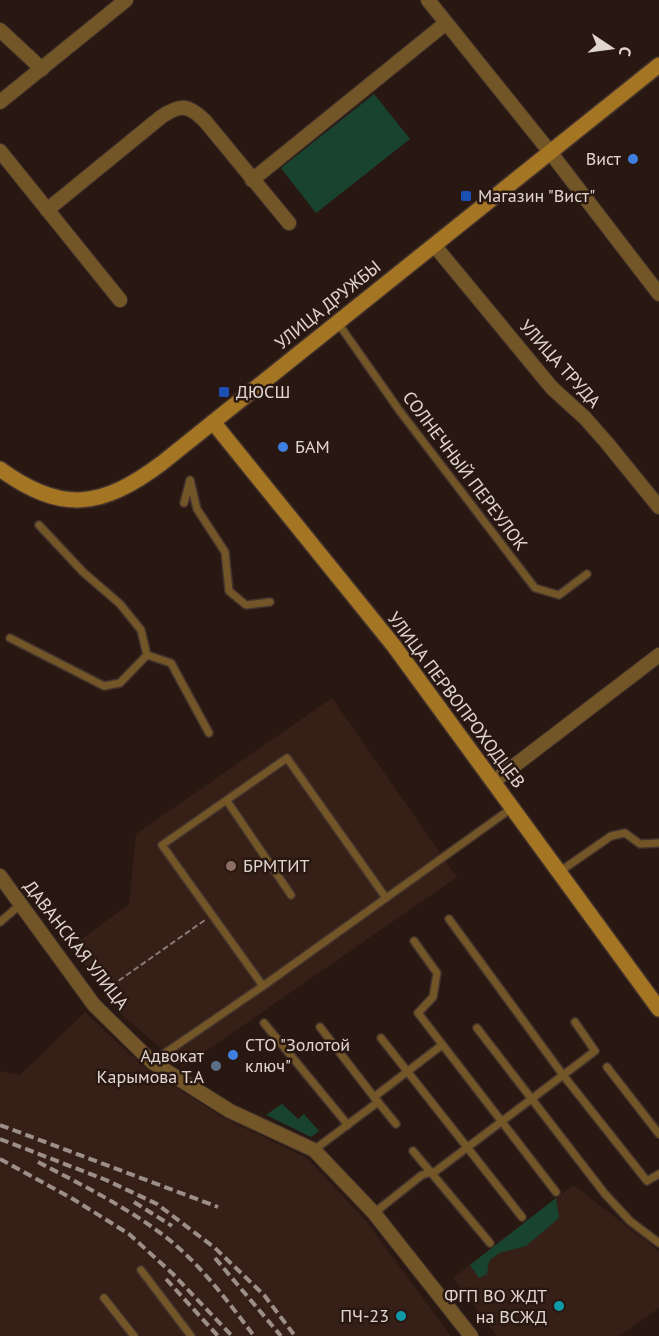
<svg xmlns="http://www.w3.org/2000/svg" width="659" height="1336" font-family="'PT Sans',sans-serif">
  <style>
    .built { fill: #361f16 }
    .green { fill: #18442f }
    .lines { fill: none; stroke-linecap: round; stroke-linejoin: round }
    .lane-casing { stroke: #43322d; stroke-width: 10 }
    .street-casing { stroke: #43322d; stroke-width: 16 }
    .secondary-casing { stroke: #43322d; stroke-width: 18 }
    .path { stroke: #887974; stroke-width: 2; stroke-dasharray: 6 3; stroke-linecap: butt }
    .lane { stroke: #735627; stroke-width: 7 }
    .street { stroke: #735627; stroke-width: 14 }
    .secondary { stroke: #a47522; stroke-width: 15 }
    .rail { stroke: #9c8e88; stroke-width: 4; stroke-dasharray: 9 4.5; stroke-linecap: butt }
    .shop-dot { fill: #3f7fe0; stroke: #291812; stroke-width: 2 }
    .transit-dot { fill: #1a4fb4; stroke: #291812; stroke-width: 2 }
    .education-dot { fill: #8d6e63; stroke: #291812; stroke-width: 2 }
    .service-dot { fill: #5c6f8a; stroke: #291812; stroke-width: 2 }
    .culture-dot { fill: #0f9aa8; stroke: #291812; stroke-width: 2 }
    .labels { text-anchor: middle; stroke-width: 5; stroke-linejoin: round; paint-order: stroke }
    .poi-label { font-size: 18px; fill: #e1d5d0; stroke: #291812; text-anchor: start }
    .street-label { font-size: 18px; fill: #e1d5d0; stroke: #291812 }
  </style>
  <rect width="100%" height="100%" fill="#291812"/>
  <g class="built">
    <polygon points="332,698 457,877 183,1067 122,1015 71,947 129,904 136,834"/>
    <polygon points="85,1012 144,1067 224,1118 307,1158 366,1221 451,1336 0,1336 0,1071 20,1075"/>
    <polygon points="573,1185 659,1251 659,1308 619,1336 497,1336 453,1278"/>
  </g>
  <g class="green">
    <polygon points="374,94 410,139 316,213 281,168"/>
    <polygon points="282,1104 298,1119 304,1114 319,1131 311,1137 266,1115"/>
    <polygon points="556,1198 559,1218 526,1246 499,1253 489,1261 487,1274 479,1278 470,1265"/>
  </g>
  <g class="lines">
    <defs>
      <g id="lane">
        <polyline points="338,323 399,410 535,588 559,595 587,574"/>
        <polyline points="184,503 190,480 197,509 225,552 229,591 246,605 270,602"/>
        <polyline points="39,525 83,572 120,604 141,630 147,655 171,663 209,733"/>
        <polyline points="10,638 104,686 120,683 147,655"/>
        <polyline points="227,801 291,895"/>
        <polyline points="559,872 611,836 625,833 640,844 659,843"/>
        <polyline points="386,898 512,808"/>
        <polyline points="449,919 563,1075 647,1181 659,1174"/>
        <polyline points="0,922 21,904"/>
        <polyline points="414,941 437,973 433,997 418,1013 556,1192"/>
        <polyline points="264,1023 348,1125"/>
        <polyline points="320,1027 374,1097"/>
        <polyline points="477,1028 605,1194 630,1221 659,1243"/>
        <polyline points="381,1038 522,1217"/>
        <polyline points="152,1062 263,986 386,898 287,758 162,845 263,986"/>
        <polyline points="607,1067 659,1134"/>
        <polyline points="378,1102 396,1124"/>
        <polyline points="314,1150 378,1102 374,1097 442,1045"/>
        <polyline points="413,1151 490,1243"/>
        <polyline points="374,1213 422,1175 436,1171 595,1051 575,1022"/>
        <polyline points="141,1270 191,1336"/>
        <polyline points="104,1298 134,1336"/>
      </g>
      <g id="street">
        <polyline points="428,0 550,152 659,294"/>
        <polyline points="0,30 42,69"/>
        <polyline points="0,102 126,0"/>
        <polyline points="0,151 120,300"/>
        <polyline points="252,180 446,23"/>
        <path d="M47 210 161 117C180 104 188 104 205 121L289 223"/>
        <polyline points="434,245 552,388 585,418 607,443 659,507"/>
        <polyline points="493,782 659,655"/>
        <polyline points="0,876 94,1005 152,1062 230,1111 314,1150 374,1213 471,1336"/>
      </g>
      <g id="secondary">
        <polyline points="213,422 394,646 659,1009"/>
        <path d="M0 469C62 514 102 508 162 463L659 65"/>
      </g>
    </defs>
    <use href="#lane" class="lane-casing"/>
    <use href="#street" class="street-casing"/>
    <use href="#secondary" class="secondary-casing"/>
    <polyline class="path" points="104,991 205,920"/>
    <use href="#lane" class="lane"/>
    <use href="#street" class="street"/>
    <use href="#secondary" class="secondary"/>
    <g class="rail">
      <polyline points="0,1125 218,1207"/>
      <polyline points="0,1139 106,1180 157,1204 215,1248 264,1295 295,1336"/>
      <polyline points="0,1159 73,1199 129,1234 173,1274 232,1336"/>
      <path d="M38 1162C84 1186 131 1209 172 1242 203 1268 230 1304 254 1336"/>
      <polyline points="134,1202 172,1226"/>
      <polyline points="215,1258 281,1336"/>
      <polyline points="166,1279 218,1336"/>
    </g>
  </g>
  <g class="shop-dot">
    <circle cx="633" cy="159" r="6"/>
    <circle cx="283" cy="447" r="6"/>
    <circle cx="233" cy="1055" r="6"/>
  </g>
  <g class="transit-dot">
    <rect x="460" y="190" width="12" height="12" rx="3"/>
    <rect x="218" y="386" width="12" height="12" rx="3"/>
  </g>
  <circle class="education-dot" cx="231" cy="866" r="6"/>
  <circle class="service-dot" cx="216" cy="1066" r="6"/>
  <g class="culture-dot">
    <circle cx="559" cy="1306" r="6"/>
    <circle cx="401" cy="1316" r="6"/>
  </g>
  <g class="labels">
    <g class="poi-label">
      <text x="621" y="165" text-anchor="end">Вист</text>
      <text x="478" y="202">Магазин "Вист"</text>
      <text x="236" y="398">ДЮСШ</text>
      <text x="295" y="453">БАМ</text>
      <text x="243" y="872">БРМТИТ</text>
      <text x="245" y="1051">СТО "Золотой<tspan x="245" dy="21">ключ"</tspan></text>
      <text x="204" y="1062" text-anchor="end">Адвокат<tspan x="204" dy="21">Карымова Т.А</tspan></text>
      <text x="547" y="1302" text-anchor="end">ФГП ВО ЖДТ<tspan x="547" dy="21">на ВСЖД</tspan></text>
      <text x="389" y="1322" text-anchor="end">ПЧ-23</text>
    </g>
    <g class="street-label">
      <text transform="translate(328 305) rotate(-39)" y="6">УЛИЦА ДРУЖБЫ</text>
      <text transform="translate(560 364) rotate(48)" y="6">УЛИЦА ТРУДА</text>
      <text transform="translate(465 471) rotate(53)" y="6">СОЛНЕЧНЫЙ ПЕРЕУЛОК</text>
      <text transform="translate(456 700) rotate(53)" y="6">УЛИЦА ПЕРВОПРОХОДЦЕВ</text>
      <text transform="translate(76 945) rotate(52)" y="6">ДАВАНСКАЯ УЛИЦА</text>
    </g>
  </g>
  <g transform="translate(611 48) rotate(103)" stroke="#291812" stroke-width="4.5" paint-order="stroke">
  <path d="M0-4.5L10 22L0 15L-10 22Z" fill="#e1d5d0"/>
  <text y="-9" font-size="16" font-weight="bold" text-anchor="middle" fill="#e1d5d0">С</text>
  </g>
</svg>
